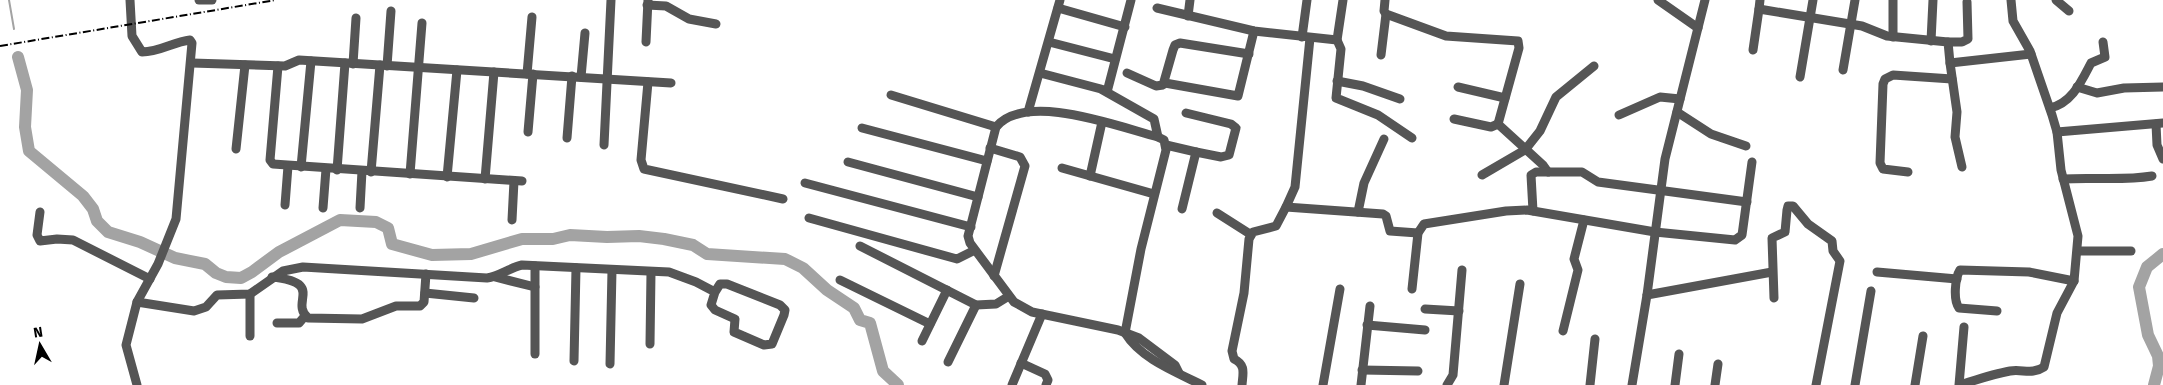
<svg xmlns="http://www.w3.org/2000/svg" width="2163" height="385" font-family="'Fira Sans',sans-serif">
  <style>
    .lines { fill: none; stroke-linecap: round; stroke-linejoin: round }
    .stream { stroke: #a3a3a3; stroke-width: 2 }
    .river { stroke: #a3a3a3; stroke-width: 12 }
    .minor { stroke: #555; stroke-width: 9 }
    .rail { stroke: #000; stroke-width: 2; stroke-dasharray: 8 2.5 1 2.5; stroke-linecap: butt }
  </style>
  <rect width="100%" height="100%" fill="#fff"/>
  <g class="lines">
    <polyline class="stream" points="9,0 14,29"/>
    <g class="river">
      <polyline points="18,57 27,90 25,127 29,151 83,196 93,209 97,221 108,232 140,242 175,258 205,264 216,273 226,277 241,278 252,272 279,252 340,220 376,222 388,228 392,244 432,255 471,254 522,239 553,239 570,235 607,237 639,236 664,239 693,245 707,254 785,259 803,268 827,290 854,308 860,320 870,323 883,371 898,385"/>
      <polyline points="2154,385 2159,366 2158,356 2148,335 2139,287 2147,267 2163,254"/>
    </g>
    <g class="minor">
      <path d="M130 0 132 36 142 52C160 52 173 42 190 40L192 43 176 219 158 264 137 302 126 345 137 385"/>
      <polyline points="199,0 212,0"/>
      <polyline points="1385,0 1384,11 1386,14 1446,36 1518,41 1519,48 1498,124 1543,165 1548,172"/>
      <polyline points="1658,0 1698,28"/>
      <polyline points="1760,0 1759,9 1862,26 1887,36 1948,42 1950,63 2031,54"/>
      <polyline points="1893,0 1893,37"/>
      <polyline points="2056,0 2069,11"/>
      <polyline points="647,5 666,6 689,19 716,24"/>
      <polyline points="1058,8 1125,27"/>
      <polyline points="1157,8 1254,31 1337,40 1341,49 1336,98 1378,115 1412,138"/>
      <polyline points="1188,16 1190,0"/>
      <polyline points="1302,37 1307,0"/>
      <polyline points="1310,38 1295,187 1286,207 1383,214 1386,216 1390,231 1418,233"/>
      <polyline points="1337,40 1343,0"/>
      <polyline points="1931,41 1933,0"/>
      <polyline points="646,42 648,0"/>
      <polyline points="1049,42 1115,59"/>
      <polyline points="1948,42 1962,42 1968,39 1967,2"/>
      <polyline points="1753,50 1759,9"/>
      <polyline points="1381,55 1386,14"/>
      <polyline points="192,63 285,66 299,60 671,83"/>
      <polyline points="1950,63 1957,112 1955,137 1962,167"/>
      <polyline points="353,64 356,18"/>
      <polyline points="278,66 270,160 273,164 522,181"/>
      <polyline points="387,66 391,11"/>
      <polyline points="1843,70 1855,0"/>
      <path d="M1040 73 1101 89 1154 119 1158 137C1119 127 1026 91 996 127L968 236 970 243 1014 302 1032 312 1118 330 1139 338 1175 365 1179 373"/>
      <polyline points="1127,73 1156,86 1163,85 1173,50 1175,45 1180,43 1249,54"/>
      <polyline points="527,74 532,17"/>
      <polyline points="581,77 585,33"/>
      <polyline points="1800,77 1813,0"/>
      <polyline points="1337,81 1363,86 1400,99"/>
      <polyline points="648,82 641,160 644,169 783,199"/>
      <polyline points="1165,83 1238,96 1254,31"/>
      <polyline points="1458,87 1505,98"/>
      <polyline points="2077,87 2097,93 2124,88 2163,87"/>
      <polyline points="1107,92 1131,0"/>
      <polyline points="891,95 996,127"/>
      <path d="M2050 108C2072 103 2081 82 2091 63L2105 57 2103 42"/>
      <polyline points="1028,112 1060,0"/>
      <polyline points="1677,112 1711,134 1746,146"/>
      <polyline points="1186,113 1231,124 1236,128 1229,155 1221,157 1196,152"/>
      <polyline points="1619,115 1660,97 1680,99"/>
      <polyline points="1454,119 1491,127 1498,124"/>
      <polyline points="2156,124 2157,145 2163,159"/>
      <polyline points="862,128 987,161"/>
      <polyline points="528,132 533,74"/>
      <polyline points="2057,132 2163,123"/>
      <path d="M1158 137 1164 140 1166 150 1141 249 1125 333C1141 359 1176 372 1202 385"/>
      <polyline points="567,138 572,76"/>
      <polyline points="604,145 611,0"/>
      <polyline points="1166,145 1196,152 1182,209"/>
      <polyline points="990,148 1020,157 1025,166 994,276"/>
      <polyline points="236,149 245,65"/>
      <polyline points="848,162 978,197"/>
      <polyline points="301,167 311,61"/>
      <polyline points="1062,168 1154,194"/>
      <polyline points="337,170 345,63"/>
      <polyline points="371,172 380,65"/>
      <polyline points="1908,172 1883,169 1880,163 1883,84 1885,79 1893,75 1952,79"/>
      <polyline points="410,174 422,23"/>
      <polyline points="1482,175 1525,150 1540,131 1556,97 1594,66"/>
      <polyline points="1090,176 1102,122"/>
      <polyline points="447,177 457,70"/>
      <polyline points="485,179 494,72"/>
      <path d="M2063 179C2094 177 2122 181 2152 176"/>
      <polyline points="805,183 971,227"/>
      <polyline points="285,205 288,166"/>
      <polyline points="323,208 326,169"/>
      <polyline points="360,208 362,171"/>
      <polyline points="1533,211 1531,175 1536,172 1582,172 1598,182 1747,202"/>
      <polyline points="40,212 37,235 40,241 57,239 73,240 150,279"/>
      <polyline points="1358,212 1364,183 1384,139"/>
      <polyline points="1217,213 1250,234"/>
      <polyline points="809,218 957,259 973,251"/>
      <polyline points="512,220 514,181"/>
      <polyline points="860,246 976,305 996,304 1009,296"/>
      <polyline points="2078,251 2131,251"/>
      <polyline points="1877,272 1957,279"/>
      <path d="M272 277C326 283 289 302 308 318L362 319 396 306H420L424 302 426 274"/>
      <polyline points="495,277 535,287"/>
      <polyline points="840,280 930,324"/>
      <polyline points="1412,289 1418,233 1424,224 1506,211 1527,210 1655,232 1735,240 1742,235 1752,162"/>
      <polyline points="425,293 474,298"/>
      <polyline points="1647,295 1772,272"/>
      <polyline points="1774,298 1772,238 1785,232 1787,210 1788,206 1793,206 1808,224 1832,241 1833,251 1840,261 1816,385"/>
      <path d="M137 302 194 311 206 307 217 295 250 294 283 271 303 267 487 278C500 276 509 268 522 265L669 272 696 282 715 292 720 284H727L780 305 785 310 784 315 772 344 764 345 734 332 735 319 715 310 711 305 715 292"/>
      <polyline points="1425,309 1459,311"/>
      <path d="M1997 311 1959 308C1953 300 1955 278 1960 270L2029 272 2074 281"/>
      <polyline points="277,323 299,323 305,316"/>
      <polyline points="1367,325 1425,330"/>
      <polyline points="1563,331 1578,270 1574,259 1584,220"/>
      <polyline points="250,336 250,294"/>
      <polyline points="922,341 947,290"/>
      <polyline points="650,344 651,272"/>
      <polyline points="535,354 535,266"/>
      <polyline points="574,361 576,268"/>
      <polyline points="948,362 976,305"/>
      <polyline points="1021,363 1045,374 1048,380 1046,385"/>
      <polyline points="610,364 612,270"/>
      <polyline points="1362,370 1418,371"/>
      <polyline points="1012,385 1042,314"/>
      <path d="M1242 385C1243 373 1246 365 1234 359L1232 351 1244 293 1249 239 1253 232 1276 226 1286 207"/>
      <polyline points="1323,385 1340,289"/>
      <polyline points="1361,385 1370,306"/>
      <polyline points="1447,385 1453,375 1462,270"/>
      <polyline points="1504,385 1520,284"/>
      <polyline points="1590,385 1595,339"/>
      <polyline points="1632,385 1647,295 1665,159 1705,0"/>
      <polyline points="1675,385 1679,354"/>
      <polyline points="1715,385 1718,364"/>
      <polyline points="1855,385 1871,291"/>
      <polyline points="1915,385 1923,336"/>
      <polyline points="1959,385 1964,327"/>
      <path d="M1960 385C1976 380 1993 374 2010 371 2023 369 2032 375 2044 367L2057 313 2074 281 2078 236 2061 170 2057 132 2052 115 2030 51 2013 21 2011 0"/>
    </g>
    <polyline class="rail" points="0,46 276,0"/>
  </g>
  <g transform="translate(40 345) rotate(351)" stroke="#ffffff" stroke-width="4" paint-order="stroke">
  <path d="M0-4L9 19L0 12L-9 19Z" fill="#000000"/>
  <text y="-8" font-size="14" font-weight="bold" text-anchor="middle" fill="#000000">N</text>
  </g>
</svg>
